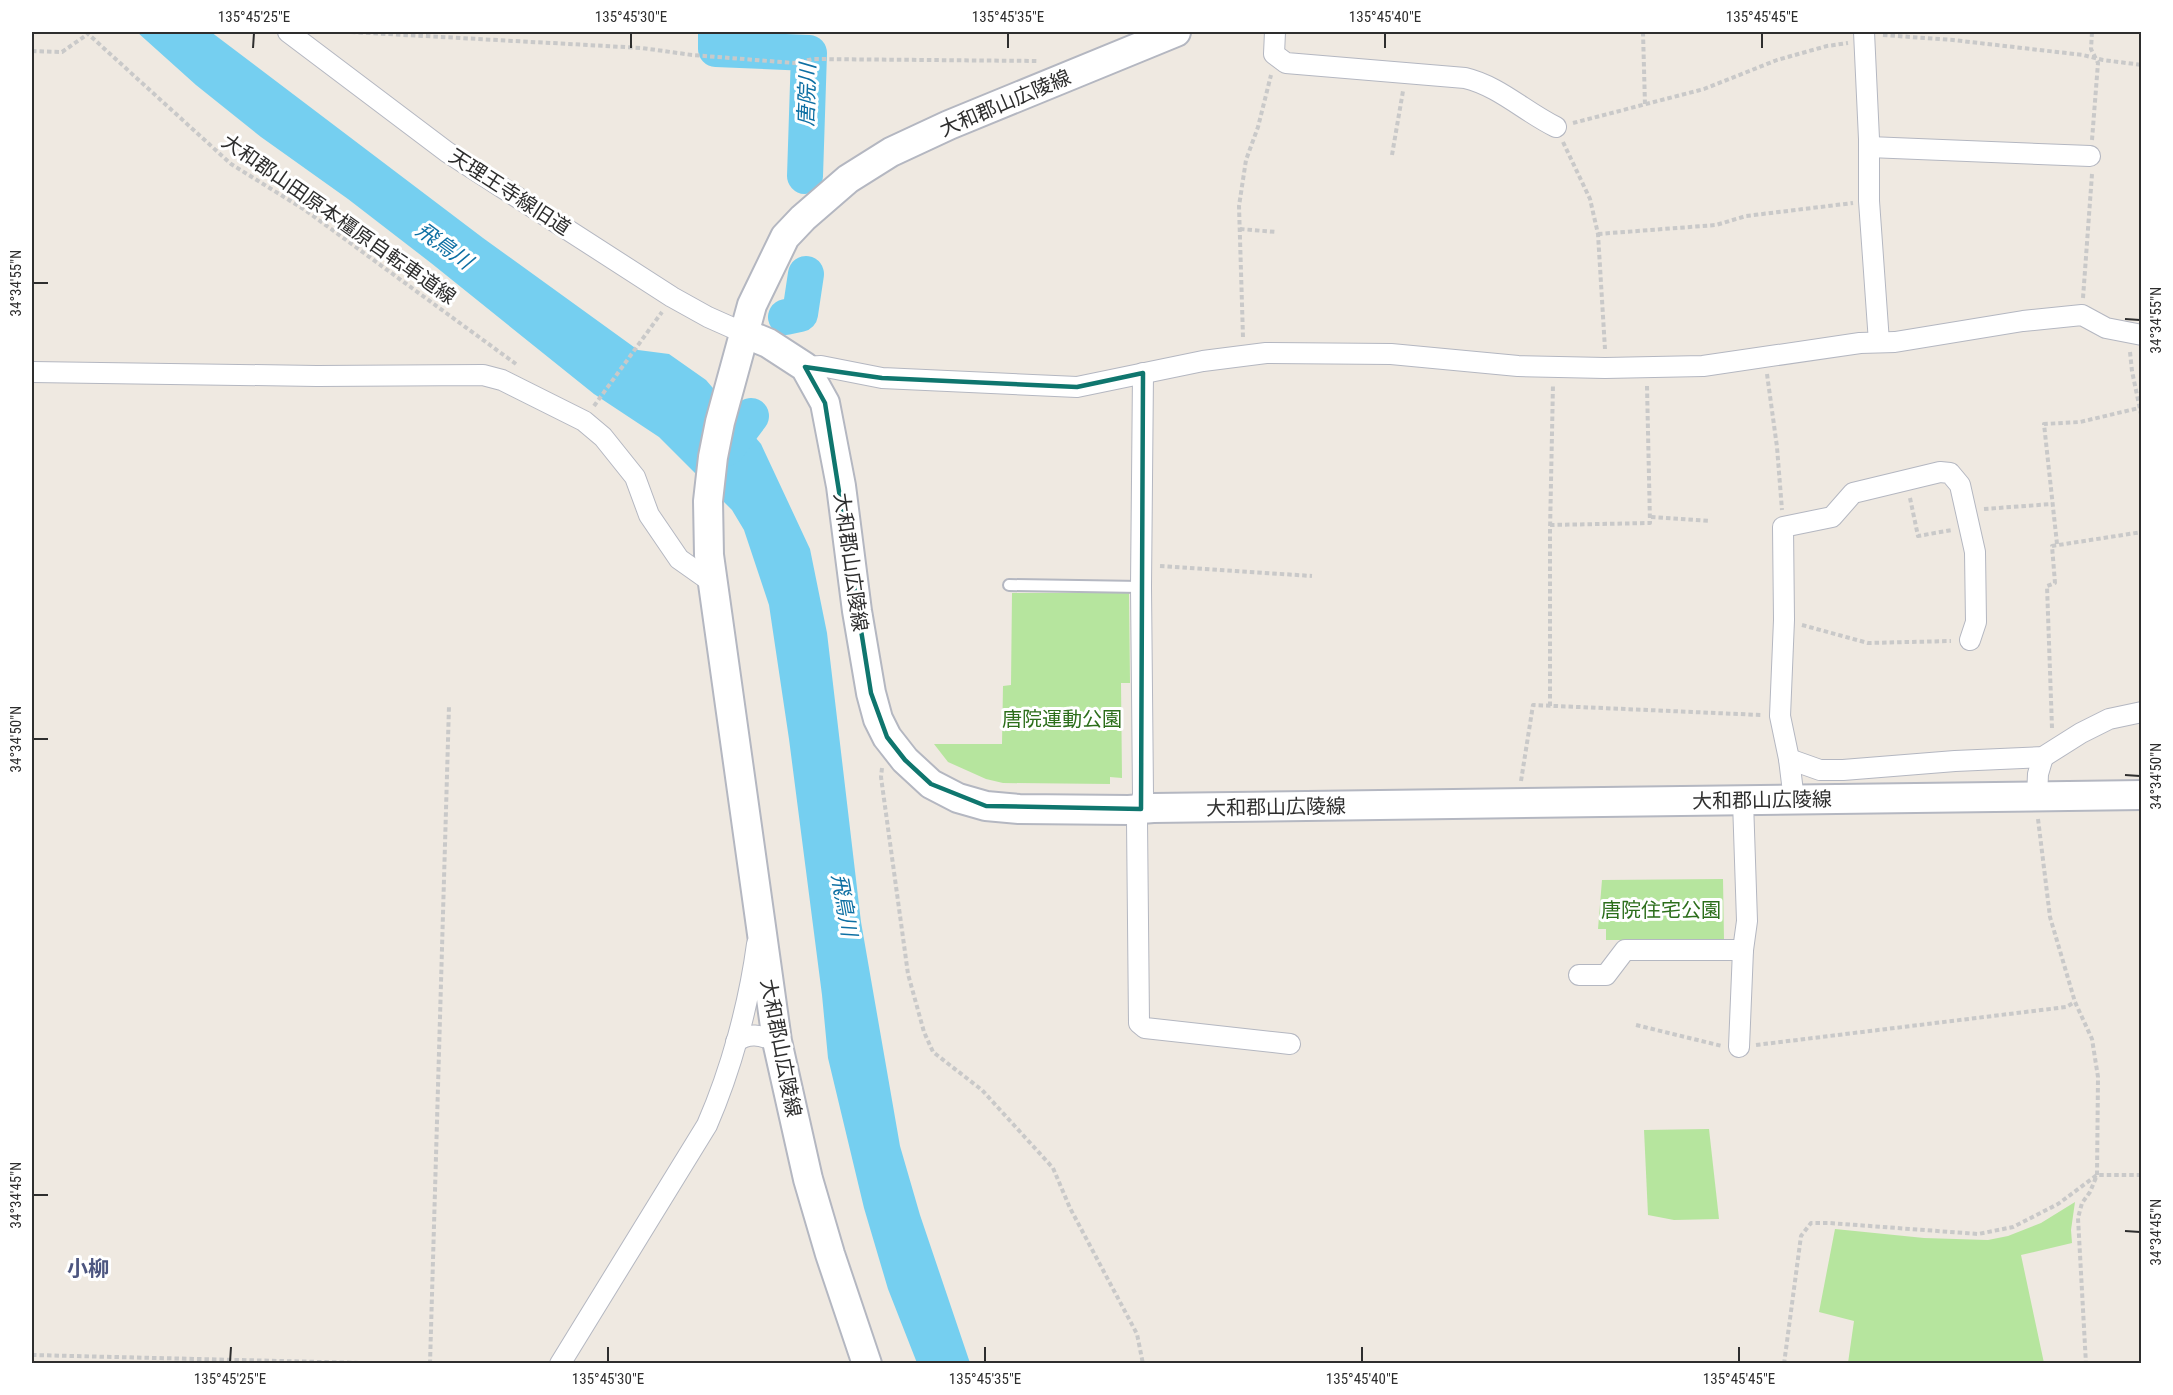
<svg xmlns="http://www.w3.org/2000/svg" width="2173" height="1395" font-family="'Roboto Condensed','Noto Sans JP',sans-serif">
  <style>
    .green { fill: #b6e59e }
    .water { fill: #75cff0 }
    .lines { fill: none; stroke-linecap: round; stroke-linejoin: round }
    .river { stroke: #75cff0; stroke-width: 36 }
    .service-casing { stroke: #b4b7c1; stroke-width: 14 }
    .minor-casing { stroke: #b4b7c1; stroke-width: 22 }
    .secondary-casing { stroke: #b4b7c1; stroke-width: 32 }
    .path { stroke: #c9c9c9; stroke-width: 4; stroke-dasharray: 4.5 3; stroke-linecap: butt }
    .service { stroke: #fff; stroke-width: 10 }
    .minor { stroke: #fff; stroke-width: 20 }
    .secondary { stroke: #fff; stroke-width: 28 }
    .marked { fill: none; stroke: #0f766e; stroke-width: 4.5; stroke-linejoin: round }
    .ticks { fill: none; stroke: #2e2e2e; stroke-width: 2 }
    .labels { text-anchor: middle; stroke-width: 6; stroke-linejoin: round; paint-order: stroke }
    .street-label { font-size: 20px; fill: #2e2e2e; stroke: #fff }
    .park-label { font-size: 20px; fill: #2c6e1b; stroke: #fff }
    .water-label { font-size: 21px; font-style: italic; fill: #0d6fa3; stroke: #fff }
    .neighbourhood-label { font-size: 21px; font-weight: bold; fill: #4d5680; stroke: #fff }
    .neatline { fill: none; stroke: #2e2e2e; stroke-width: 2 }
    .ticks-label { font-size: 15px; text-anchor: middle; fill: #2e2e2e }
  </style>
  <rect width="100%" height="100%" fill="#efe9e1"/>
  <g class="green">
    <polygon points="1012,593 1129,593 1130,683 1121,683 1122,778 1110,777 1110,784 1003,783 986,779 948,762 934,744 1002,744 1003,686 1011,685"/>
    <polygon points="1723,879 1724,940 1606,940 1606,929 1598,929 1602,880"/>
    <polygon points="1709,1129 1719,1219 1674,1220 1648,1215 1644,1130"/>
    <polygon points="2075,1202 2071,1230 2072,1243 2021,1255 2044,1363 1848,1363 1854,1321 1819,1312 1835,1229 1924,1238 1988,1240 2008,1236 2041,1223"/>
  </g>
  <polygon class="water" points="137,32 211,32 483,238 638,350 669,354 706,380 761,444 810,549 827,633 861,922 900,1146 920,1215 970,1363 917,1363 888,1289 864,1208 828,1058 822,995 789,739 769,605 744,530 732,510 659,437 594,394 431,263 348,199 261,137 196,85"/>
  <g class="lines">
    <g class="river">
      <polyline points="716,32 716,49 809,53 805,176"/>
      <polyline points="786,317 800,314 806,274"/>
      <polyline points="727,448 751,416"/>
    </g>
    <defs>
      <polyline id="service" points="1009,585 1141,587"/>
      <g id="minor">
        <polyline points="288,32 447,152 672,297 708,317 744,333"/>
        <path d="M1275 32 1274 54 1286 63 1465 78C1499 86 1525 112 1556 127"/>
        <polyline points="1864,32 1869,139 1869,201 1879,342"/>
        <polyline points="1869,147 2090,156"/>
        <polyline points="805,367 821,366 882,378 1077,387 1203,361 1266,353 1391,354 1518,366 1605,368 1703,366 1860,343 1895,342 2023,321 2082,315 2106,328 2142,335"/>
        <polyline points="32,372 317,376 483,375 502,380 584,421 603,437 635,477 649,515 679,559 713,583"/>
        <polyline points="1143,373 1141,587 1143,795 1137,820 1139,1023 1145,1028 1290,1044"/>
        <polyline points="1789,759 1820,770 1843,770 1955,761 2043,757 2081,733 2109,719 2142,712"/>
        <polyline points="2037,797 2038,774 2043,757"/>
        <polyline points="1794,800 1789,759 1780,716 1784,620 1783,527 1832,517 1853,493 1940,472 1950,473 1960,485 1975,552 1976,622 1970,640"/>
        <polyline points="1579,975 1606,975 1625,950 1743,950"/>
        <path d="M736 1042C749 1031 762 1036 777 1041"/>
        <polyline points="1739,1047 1743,950 1747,921 1743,801"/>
        <path d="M560 1364 707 1125C731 1070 749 1004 757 944"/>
      </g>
      <g id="secondary">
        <polyline points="744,333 768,343 805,367 825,403 841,486 857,611 871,693 878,719 887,737 905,760 931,784 958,798 986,806 1019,809 1129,810 1153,808 2142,795"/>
        <polyline points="867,1364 830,1254 808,1179 777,1041 709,555 708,501 713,457 720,422 752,305 785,237 803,218 848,179 891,152 949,125 1176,32"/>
      </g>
    </defs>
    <use href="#service" class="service-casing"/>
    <use href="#minor" class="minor-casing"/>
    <use href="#secondary" class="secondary-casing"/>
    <g class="path">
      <polyline points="86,32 231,164 305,210 516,364"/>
      <polyline points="351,32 642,48 692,55 794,63 813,59 1039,61"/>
      <polyline points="1643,32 1645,105"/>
      <polyline points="1883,35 1953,40 2083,55 2103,60 2142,65"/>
      <polyline points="32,51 62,52 88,34"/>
      <polyline points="1573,123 1704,89 1777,60 1827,46 1848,43"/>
      <polyline points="2092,140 2098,63 2091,49 2092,32"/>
      <polyline points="1563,142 1590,199 1598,234 1605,349"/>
      <polyline points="1392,155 1403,91"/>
      <polyline points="1240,229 1276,232"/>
      <polyline points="1598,234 1716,225 1746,216 1853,203"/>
      <polyline points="2083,298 2092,174"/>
      <polyline points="1243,337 1239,206 1246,160 1258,127 1271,75"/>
      <polyline points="2130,352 2132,371 2142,419"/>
      <polyline points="1767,374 1777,447 1782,510"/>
      <polyline points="594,406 662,312"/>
      <polyline points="1910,498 1918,536 1952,530"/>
      <polyline points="1984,509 2052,504"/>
      <polyline points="1651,517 1710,521"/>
      <polyline points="1550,525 1650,523 1647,386"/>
      <polyline points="2057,544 2044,424 2080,422 2139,408"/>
      <polyline points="1160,566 1312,576"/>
      <polyline points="1802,625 1868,643 1951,641"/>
      <polyline points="1550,706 1550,531 1553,384"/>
      <polyline points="2052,728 2047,586 2055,583 2052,546 2142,532"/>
      <polyline points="882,768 881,777 908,974 924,1032 933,1052 982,1090 1053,1168 1070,1208 1137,1334 1143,1364"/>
      <polyline points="1521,781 1533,705 1761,715"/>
      <polyline points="2038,819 2050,917 2075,1002 2092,1039 2098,1077 2097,1175 2090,1192 2082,1203 2078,1218 2086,1364"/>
      <polyline points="1636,1025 1722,1046"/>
      <polyline points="1756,1045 2066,1007 2075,1002"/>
      <polyline points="32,1355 405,1364"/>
      <polyline points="430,1364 449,706"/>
      <polyline points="1784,1364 1801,1236 1811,1223 1829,1223 1978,1234 2013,1227 2058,1204 2097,1175 2142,1175"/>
    </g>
    <use href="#service" class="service"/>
    <use href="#minor" class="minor"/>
    <use href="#secondary" class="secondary"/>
  </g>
  <path class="marked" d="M805 367 882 378 1077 387 1143 373 1141 809 986 806 931 784 905 760 887 737 871 693 825 403Z"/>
  <path class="ticks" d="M253 48 254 33M631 48V33M1008 48V33M1385 48V33M1762 48V33M33 283H48M2125 319 2140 320M33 739H48M2125 775 2140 776M33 1195H48M2125 1231 2140 1232M230 1362 231 1347M608 1362V1347M985 1362V1347M1362 1362V1347M1739 1362V1347"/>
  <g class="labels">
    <g class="street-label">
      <text transform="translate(1005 103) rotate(-23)" y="7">大和郡山広陵線</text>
      <text transform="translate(510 192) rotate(33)" y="7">天理王寺線旧道</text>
      <text transform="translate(339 219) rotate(35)" y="7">大和郡山田原本橿原自転車道線</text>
      <text transform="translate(851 562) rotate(82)" y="7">大和郡山広陵線</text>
      <text transform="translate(1762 800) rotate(-1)" y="7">大和郡山広陵線</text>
      <text transform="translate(1276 807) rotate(-1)" y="7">大和郡山広陵線</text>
      <text transform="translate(781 1048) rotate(79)" y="7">大和郡山広陵線</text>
    </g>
    <g class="park-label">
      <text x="1062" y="726">唐院運動公園</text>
      <text x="1661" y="917">唐院住宅公園</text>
    </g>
    <g class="water-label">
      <text transform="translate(807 95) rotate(-88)" y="7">唐院川</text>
      <text transform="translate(444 246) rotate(36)" y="7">飛鳥川</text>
      <text transform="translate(844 905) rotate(80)" y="7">飛鳥川</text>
    </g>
    <g class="neighbourhood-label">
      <text x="88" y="1276">小柳</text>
    </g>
  </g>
  <rect width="2173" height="1395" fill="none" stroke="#ffffff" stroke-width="66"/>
  <rect x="33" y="33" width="2107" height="1329" class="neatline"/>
  <g class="ticks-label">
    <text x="254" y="22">135°45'25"E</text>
    <text x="631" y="22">135°45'30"E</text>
    <text x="1008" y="22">135°45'35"E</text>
    <text x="1385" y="22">135°45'40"E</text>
    <text x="1762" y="22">135°45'45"E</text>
    <text transform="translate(16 283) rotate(-90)" y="5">34°34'55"N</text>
    <text transform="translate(2156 320) rotate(-90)" y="5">34°34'55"N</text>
    <text transform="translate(16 739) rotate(-90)" y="5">34°34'50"N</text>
    <text transform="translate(2156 776) rotate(-90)" y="5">34°34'50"N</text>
    <text transform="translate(16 1195) rotate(-90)" y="5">34°34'45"N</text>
    <text transform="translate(2156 1232) rotate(-90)" y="5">34°34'45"N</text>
    <text x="230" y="1384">135°45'25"E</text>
    <text x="608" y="1384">135°45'30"E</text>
    <text x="985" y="1384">135°45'35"E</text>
    <text x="1362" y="1384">135°45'40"E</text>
    <text x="1739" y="1384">135°45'45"E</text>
  </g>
</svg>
